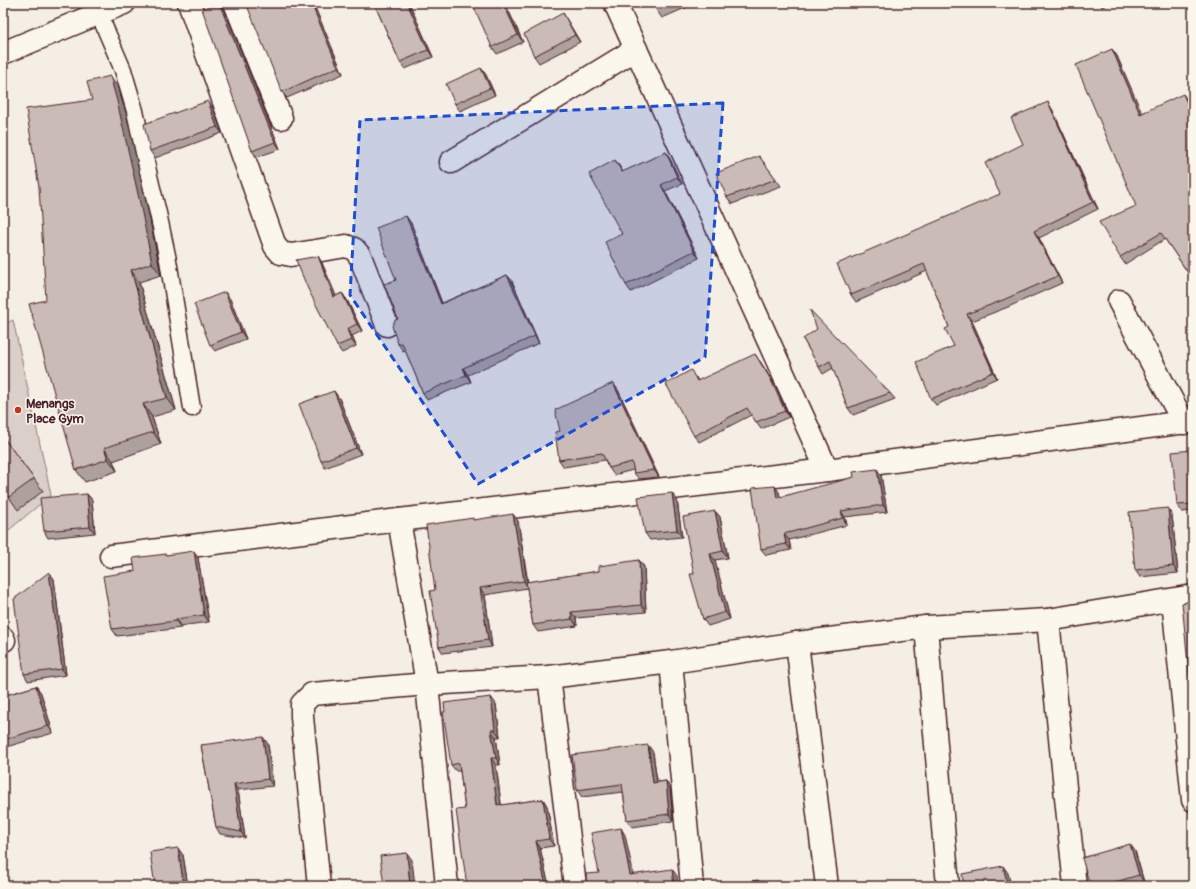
<svg xmlns="http://www.w3.org/2000/svg" width="1196" height="889" font-family="Pangolin,sans-serif">
  <style>
    .green { fill: #dbd0c9; stroke: #92787a }
    .lines { fill: none; stroke-linecap: round; stroke-linejoin: round }
    .service-casing { stroke: #4a1f2b; stroke-width: 19 }
    .minor-casing { stroke: #4a1f2b; stroke-width: 25 }
    .primary-casing { stroke: #4a1f2b; stroke-width: 25 }
    .service { stroke: #fbf7ec; stroke-width: 16 }
    .minor { stroke: #fbf7ec; stroke-width: 22 }
    .primary { stroke: #fbf7ec; stroke-width: 22 }
    .wall { fill: #aea19d; stroke: #4a1f2b }
    .shaded-wall { fill: #8d837f; stroke: #4a1f2b }
    .building { fill: #cabbb6; stroke: #4a1f2b }
    .marked { fill: #1d4ed8; fill-opacity: 0.2; stroke: #1d4ed8; stroke-width: 3; stroke-dasharray: 8 5; stroke-linejoin: round }
    .poi-dot { fill: #c8321e; stroke: #fbf7ec; stroke-width: 1.5 }
    .labels { text-anchor: middle; stroke-width: 3; stroke-linejoin: round; paint-order: stroke }
    .poi-label { font-size: 13px; font-weight: bold; fill: #4a1f2b; stroke: #fbf7ec; text-anchor: start }
  </style>
  <rect width="100%" height="100%" fill="#f4eee4"/>
  <filter id="ink" filterUnits="userSpaceOnUse"><feTurbulence type="fractalNoise" baseFrequency=".025" numOctaves="2"/><feDisplacementMap in="SourceGraphic" scale="8" xChannelSelector="R" yChannelSelector="G"/><feConvolveMatrix kernelMatrix="1 2 1 2 8 2 1 2 1" color-interpolation-filters="sRGB"/></filter>
  <g filter="url(#ink)">
    <polygon class="green" points="13,320 51,495 3,535 3,325"/>
    <g class="lines">
      <defs>
        <polyline id="service" points="99,14 123,70 135,111 149,176 158,213 168,260 192,408"/>
        <g id="minor">
          <polyline points="189,3 275,246 281,253 291,255 346,246 354,249 360,256 387,325"/>
          <polyline points="235,3 281,118"/>
          <polyline points="615,3 827,470"/>
          <polyline points="451,162 636,49"/>
          <polyline points="1119,301 1184,423"/>
          <polyline points="399,520 427,684 447,886"/>
          <polyline points="111,556 399,520 827,470 1193,421"/>
          <polyline points="1173,600 1193,800"/>
          <polyline points="1048,620 1075,886"/>
          <polyline points="926,627 948,886"/>
          <polyline points="3,638 4,640"/>
          <polyline points="797,643 827,886"/>
          <polyline points="671,662 692,886"/>
          <polyline points="549,677 575,886"/>
          <polyline points="319,886 302,717 302,704 312,694 427,684 549,677 671,662 797,643 926,627 1048,620 1193,596"/>
        </g>
        <polyline id="primary" points="3,53 124,3"/>
      </defs>
      <use href="#service" class="service-casing"/>
      <use href="#minor" class="minor-casing"/>
      <use href="#primary" class="primary-casing"/>
      <use href="#service" class="service"/>
      <use href="#minor" class="minor"/>
      <use href="#primary" class="primary"/>
    </g>
    <g class="wall">
      <polygon points="313,3 343,74 287,98 282,92"/>
      <polygon points="374,3 409,3 433,57 405,69 400,62"/>
      <polygon points="505,3 523,42 497,54 492,47"/>
      <polygon points="653,3 697,3 662,18 655,8"/>
      <polygon points="1099,3 1111,3 1102,7"/>
      <polygon points="224,9 280,149 257,157 252,151"/>
      <polygon points="567,20 580,42 539,63 534,56"/>
      <polygon points="1112,49 1117,56 1141,113 1188,101 1193,112 1193,280 1165,239 1125,264 1120,257 1136,206"/>
      <polygon points="481,68 486,75 495,95 460,111 455,104"/>
      <polygon points="118,88 126,113 149,215 161,275 139,282 176,410 152,417 161,444 113,461 117,471 85,482 76,470 46,300"/>
      <polygon points="208,101 213,108 222,133 155,158 150,151"/>
      <polygon points="1052,109 1098,209 1039,238 1062,283 1008,307 972,321 997,378 936,405 931,399 954,346 949,327 927,271 856,302 851,295 1000,194 1023,144"/>
      <polygon points="666,152 670,159 682,184 665,191 699,258 631,292 626,285 615,160 623,172"/>
      <polygon points="759,156 781,186 732,204 727,197"/>
      <polygon points="411,223 442,303 507,275 512,281 539,343 468,375 471,382 427,400 423,393 405,350 403,351 398,344 398,319 396,280"/>
      <polygon points="318,256 322,263 336,296 342,293 347,300 362,331 352,336 356,346 342,353 337,346"/>
      <polygon points="230,299 246,339 215,351 210,345"/>
      <polygon points="803,339 890,393 895,399 853,415 848,408 833,368 823,374"/>
      <polygon points="760,361 775,385 789,417 761,429 751,415 699,442 694,436 696,377 698,381"/>
      <polygon points="613,383 618,390 659,477 639,479 634,473 633,470 614,475 609,468 605,460 564,467 559,460 560,431"/>
      <polygon points="339,398 361,454 325,468 321,461"/>
      <polygon points="3,437 43,491 18,510 9,497 3,501"/>
      <polygon points="1193,450 1193,511 1182,512 1177,505"/>
      <polygon points="881,475 887,512 845,517 847,525 789,540 791,550 766,555 761,549 779,492 780,497"/>
      <polygon points="87,494 92,500 95,533 48,538 44,531"/>
      <polygon points="677,500 682,537 650,540 645,533"/>
      <polygon points="1168,508 1172,515 1178,573 1140,577 1135,570"/>
      <polygon points="715,511 720,517 728,558 715,560 730,619 708,626 703,619 694,574"/>
      <polygon points="474,520 518,521 528,582 599,571 639,560 644,567 646,612 576,618 577,626 538,632 533,625 527,588 485,595 492,647 443,653 439,647 435,590"/>
      <polygon points="167,555 198,558 209,622 180,626 181,628 117,636 112,629 135,571"/>
      <polygon points="49,572 54,579 66,675 28,681 24,674"/>
      <polygon points="36,686 41,693 53,733 3,748 3,696"/>
      <polygon points="496,704 500,737 496,737 500,765 496,765 501,804 502,805 543,799 547,806 554,846 540,848 549,886 467,886 465,809 460,771 456,771 451,765"/>
      <polygon points="268,744 273,786 238,790 245,838 220,834 216,827 201,745"/>
      <polygon points="653,752 657,782 666,781 670,788 673,821 632,827 627,820 623,792 582,797 577,790"/>
      <polygon points="1135,851 1144,882 1130,886 1090,886"/>
      <polygon points="183,855 188,886 155,886"/>
    </g>
    <g class="shaded-wall">
      <polygon points="219,3 224,9 280,149 275,142"/>
      <polygon points="311,3 313,3 343,74 338,67"/>
      <polygon points="407,3 409,3 433,57 428,50"/>
      <polygon points="503,3 505,3 523,42 518,35"/>
      <polygon points="563,13 567,20 580,42 575,35"/>
      <polygon points="1112,49 1117,56 1145,120 1140,114"/>
      <polygon points="481,68 486,75 495,95 490,88"/>
      <polygon points="110,76 118,88 126,113 149,215 161,275 152,263"/>
      <polygon points="1183,94 1188,101 1193,112 1193,116"/>
      <polygon points="208,101 213,108 222,133 217,127"/>
      <polygon points="1048,102 1052,109 1098,209 1093,202"/>
      <polygon points="666,152 670,159 682,184 677,177"/>
      <polygon points="615,160 620,167 626,179 622,172"/>
      <polygon points="661,185 665,191 699,258 694,251"/>
      <polygon points="406,216 411,223 445,311 441,304"/>
      <polygon points="1034,231 1039,238 1062,283 1058,276"/>
      <polygon points="318,256 322,263 339,303 334,297"/>
      <polygon points="131,270 139,282 176,410 167,398"/>
      <polygon points="507,275 512,281 539,343 535,336"/>
      <polygon points="225,292 230,299 246,339 241,332"/>
      <polygon points="342,293 347,300 362,331 357,324"/>
      <polygon points="967,314 972,321 997,378 993,372"/>
      <polygon points="347,329 352,336 356,346 351,340"/>
      <polygon points="755,354 775,385 789,417 785,411"/>
      <polygon points="463,368 468,375 471,382 466,375"/>
      <polygon points="613,383 618,390 659,477 654,470"/>
      <polygon points="334,391 339,398 361,454 356,448"/>
      <polygon points="143,404 152,417 161,444 153,432"/>
      <polygon points="104,448 113,461 117,471 108,459"/>
      <polygon points="877,469 881,475 887,512 883,505"/>
      <polygon points="775,486 779,492 782,505 777,498"/>
      <polygon points="672,493 677,500 682,537 677,530"/>
      <polygon points="87,494 92,500 95,533 90,527"/>
      <polygon points="1168,508 1172,515 1178,573 1173,566"/>
      <polygon points="715,511 720,517 728,558 723,551"/>
      <polygon points="841,511 845,517 847,525 843,518"/>
      <polygon points="513,514 518,521 528,588 524,581"/>
      <polygon points="784,534 789,540 791,550 786,544"/>
      <polygon points="194,551 198,558 209,622 204,615"/>
      <polygon points="710,554 715,560 730,619 725,612"/>
      <polygon points="639,560 644,567 646,612 641,605"/>
      <polygon points="49,572 54,579 66,675 62,669"/>
      <polygon points="480,588 485,595 492,647 488,640"/>
      <polygon points="571,612 576,618 577,626 572,619"/>
      <polygon points="176,619 180,626 181,628 176,621"/>
      <polygon points="36,686 41,693 53,733 48,726"/>
      <polygon points="491,697 496,704 500,737 495,730"/>
      <polygon points="491,730 496,737 500,765 496,758"/>
      <polygon points="263,737 268,744 273,786 268,779"/>
      <polygon points="648,745 653,752 658,790 653,783"/>
      <polygon points="491,758 496,765 502,811 497,805"/>
      <polygon points="666,781 670,788 673,821 669,814"/>
      <polygon points="234,784 238,790 245,838 241,832"/>
      <polygon points="543,799 547,806 554,846 549,839"/>
      <polygon points="621,828 625,835 635,881 630,875"/>
      <polygon points="536,841 540,848 549,886 546,886"/>
      <polygon points="1130,844 1135,851 1144,882 1139,875"/>
      <polygon points="178,848 183,855 188,886 187,886 183,881"/>
      <polygon points="407,853 412,860 415,886 410,886"/>
      <polygon points="1003,866 1008,873 1011,886 1008,886"/>
      <polygon points="672,869 677,876 678,886 674,886"/>
      <polygon points="758,880 763,886 759,886"/>
      <polygon points="180,881 183,886 180,886"/>
    </g>
    <g class="building">
      <polygon points="217,3 219,3 275,142 252,151 202,9"/>
      <polygon points="246,3 311,3 338,67 282,92"/>
      <polygon points="374,3 407,3 428,50 400,62"/>
      <polygon points="472,3 503,3 518,35 492,47"/>
      <polygon points="653,3 668,3 655,8"/>
      <polygon points="563,13 575,35 534,56 524,34"/>
      <polygon points="1112,49 1140,114 1183,94 1193,116 1193,280 1161,233 1120,257 1099,222 1136,206 1076,65"/>
      <polygon points="481,68 490,88 455,104 446,84"/>
      <polygon points="110,76 117,101 140,203 152,263 131,270 167,398 143,404 153,432 104,448 108,459 76,470 29,304 46,300 39,187 26,109 92,100 87,82"/>
      <polygon points="208,101 217,127 150,151 144,124"/>
      <polygon points="1048,102 1093,202 1034,231 1058,276 1003,300 967,314 993,372 931,399 916,362 954,346 945,329 949,327 924,264 851,295 837,264 1000,194 985,163 1023,144 1011,118"/>
      <polygon points="666,152 677,177 661,185 694,251 626,285 605,242 622,234 589,174 615,160 622,172"/>
      <polygon points="759,156 776,179 727,197 716,173"/>
      <polygon points="406,216 441,304 507,275 535,336 463,368 466,375 423,393 402,343 398,344 392,326 395,320 398,319 384,284 396,280 376,228"/>
      <polygon points="318,256 334,297 342,293 357,324 347,329 351,340 337,346 308,289 296,260"/>
      <polygon points="225,292 241,332 210,345 194,304"/>
      <polygon points="810,310 890,393 848,408 830,361 819,367 803,339 817,329"/>
      <polygon points="755,354 770,378 785,411 756,422 747,408 694,436 666,384 691,370 697,381"/>
      <polygon points="613,383 654,470 634,473 632,462 609,468 602,453 559,460 555,432 560,431 555,410"/>
      <polygon points="334,391 356,448 321,461 299,404"/>
      <polygon points="3,437 34,479 9,497 3,489"/>
      <polygon points="1193,450 1193,504 1177,505 1172,452"/>
      <polygon points="877,469 883,505 841,511 843,518 784,534 786,544 761,549 752,488 775,486 777,498 854,477 853,472"/>
      <polygon points="672,493 677,530 645,533 638,497"/>
      <polygon points="87,494 90,527 44,531 40,498"/>
      <polygon points="1168,508 1173,566 1135,570 1129,512"/>
      <polygon points="715,511 723,551 710,554 725,612 703,619 690,574 694,574 683,517"/>
      <polygon points="513,514 524,581 480,588 488,640 439,647 430,591 435,590 426,525 473,518 473,520"/>
      <polygon points="194,551 204,615 176,619 176,621 112,629 103,576 135,571 133,558 166,554 166,555"/>
      <polygon points="639,560 641,605 571,612 572,619 533,625 526,582 599,571 599,566"/>
      <polygon points="49,572 62,669 24,674 14,599"/>
      <polygon points="1193,600 1193,715 1182,603 1191,601"/>
      <polygon points="36,686 48,726 3,740 3,696"/>
      <polygon points="491,697 495,730 491,730 496,758 491,758 497,805 501,804 501,805 543,799 549,839 536,841 546,886 467,886 456,810 465,809 459,763 451,765 443,712 445,712 444,703"/>
      <polygon points="263,737 268,779 234,784 241,832 216,827 201,745"/>
      <polygon points="648,745 653,783 666,781 669,814 627,820 622,784 577,790 572,755"/>
      <polygon points="621,828 630,875 672,869 674,886 587,886 586,874 599,873 591,833"/>
      <polygon points="1130,844 1139,875 1102,886 1090,886 1082,858"/>
      <polygon points="178,848 183,881 180,881 180,886 155,886 150,852"/>
      <polygon points="407,853 410,886 384,886 380,856"/>
      <polygon points="1003,866 1008,886 964,886 962,874"/>
      <polygon points="758,880 759,886 724,886"/>
    </g>
  </g>
  <path class="marked" d="M723 103 705 357 478 484 350 295 360 120Z"/>
  <circle class="poi-dot" cx="18" cy="410" r="4"/>
  <g class="labels">
    <g class="poi-label">
      <text x="26" y="408">Menangs<tspan x="26" dy="15">Place Gym</tspan></text>
    </g>
  </g>
  <rect width="1196" height="889" fill="none" stroke="#fbf7ec" stroke-width="16"/>
  <rect x="8" y="8" width="1180" height="873" fill="none" stroke="#4a1f2b" stroke-width="1.5" filter="url(#ink)"/>
</svg>
